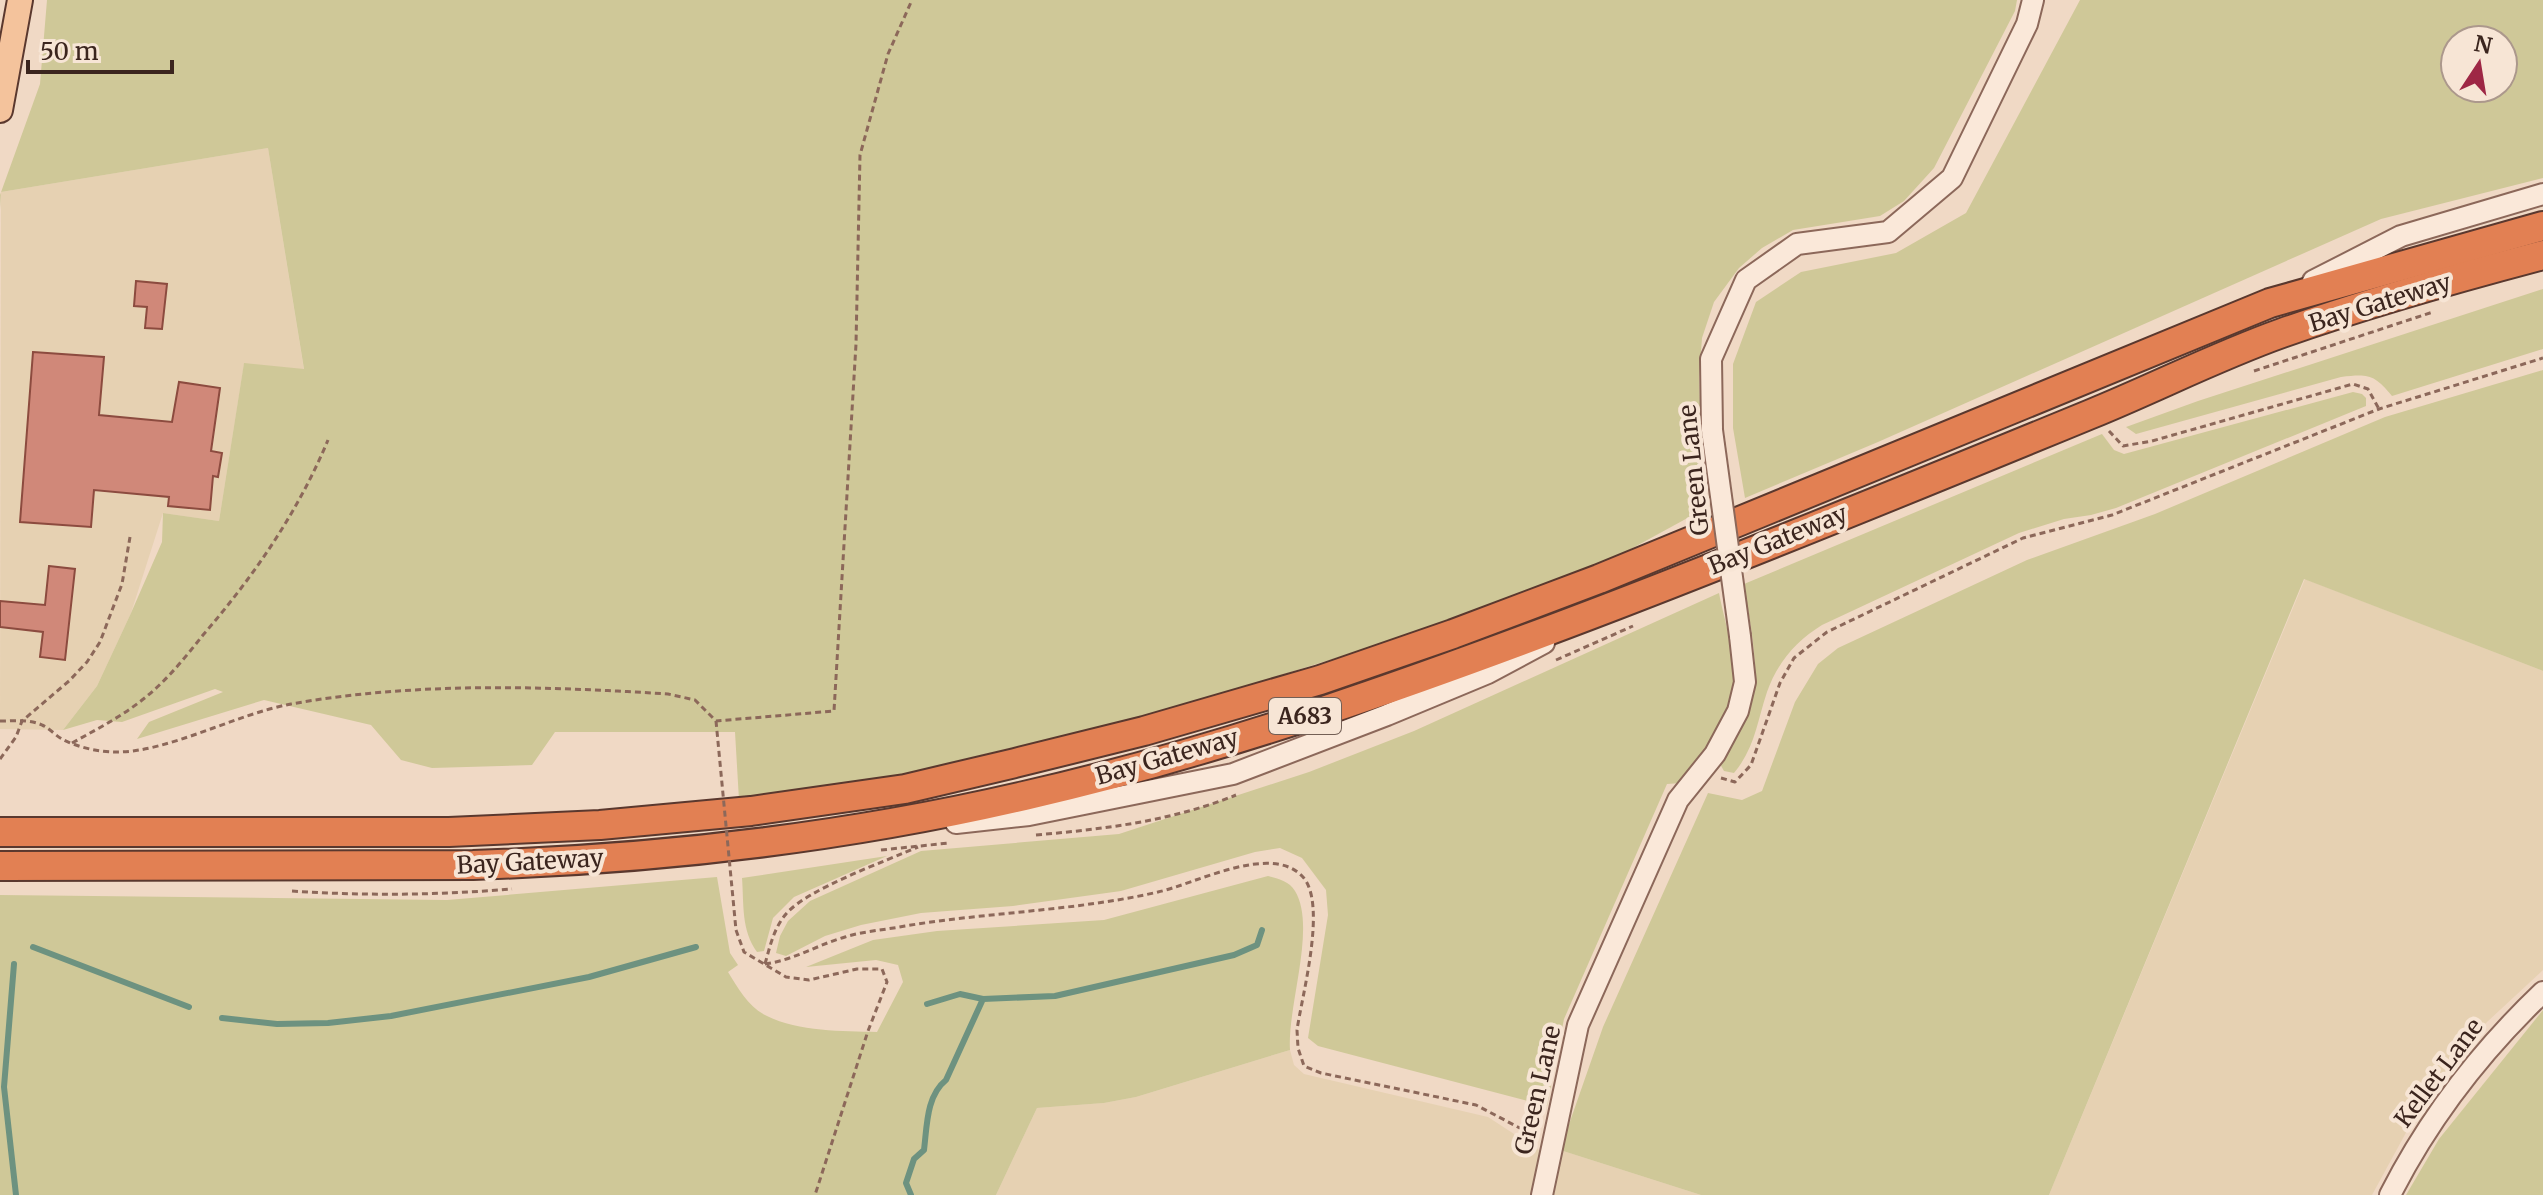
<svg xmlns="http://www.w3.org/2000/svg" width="2543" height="1195" font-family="Merriweather,serif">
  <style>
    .farmland { fill: #e6d1b2 }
    .green { fill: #cfc898; fill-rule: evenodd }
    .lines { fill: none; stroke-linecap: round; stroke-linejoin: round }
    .stream { stroke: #6d9280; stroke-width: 6 }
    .building { fill: #d08879; stroke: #8c4b3f; stroke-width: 2 }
    .minor-casing { stroke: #8c685a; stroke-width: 24 }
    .major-casing { stroke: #5a382e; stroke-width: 28 }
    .highway-casing { stroke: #5a382e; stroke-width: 32 }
    .path { stroke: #8c685a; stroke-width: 3; stroke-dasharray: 6 4; stroke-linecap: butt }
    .minor { stroke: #fae8d9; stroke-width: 20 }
    .major { stroke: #f4c39c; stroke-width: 24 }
    .highway { stroke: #e28053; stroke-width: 28 }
    .minor-bridge-casing { stroke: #8c685a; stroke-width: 24; stroke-linecap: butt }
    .path-bridge { stroke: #8c685a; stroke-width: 3; stroke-dasharray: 6 4; stroke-linecap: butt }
    .minor-bridge { stroke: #fae8d9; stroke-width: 20 }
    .labels { text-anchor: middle; stroke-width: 8; stroke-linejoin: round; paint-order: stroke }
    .shield { fill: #f7e5d5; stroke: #735f55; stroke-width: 2 }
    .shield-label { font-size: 22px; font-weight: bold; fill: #3b251e }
    .street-label { font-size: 24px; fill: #3b251e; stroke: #f7e5d5 }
  </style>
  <rect width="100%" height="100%" fill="#f0d9c5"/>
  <g class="farmland">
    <polygon points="268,148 304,370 244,364 219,521 163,513 131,613 97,686 63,730 0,729 1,192"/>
    <polygon points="2305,579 2543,671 2543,970 2487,1022 2447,1070 2408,1129 2372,1195 2049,1195"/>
    <polygon points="1290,1050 1294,1065 1304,1074 1488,1117 1542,1152 1532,1195 996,1195 1037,1108 1104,1103 1136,1097"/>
    <polygon points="1560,1150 1701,1195 1549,1195"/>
  </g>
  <g class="green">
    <polygon points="47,0 2017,0 2015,11 1934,168 1904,201 1880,216 1793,230 1762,248 1739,268 1714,302 1702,338 1699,378 1704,509 1618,556 1523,595 1413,634 1214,696 1119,722 861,784 739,800 735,732 555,732 532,765 432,768 401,760 371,725 264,700 137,739 149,722 223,692 215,689 122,722 97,720 63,730 97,686 131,613 162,542 163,513 219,521 244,363 304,369 268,148 1,192 0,210 0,195 40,84"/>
    <path d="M2080 0H2543V178L2381 219 1878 442 1745 498 1733 428V364L1756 302 1801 272 1896 253 1966 213ZM2455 40H2503V88H2455Z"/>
    <path d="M2543 289V349L2392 396C2374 374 2368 374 2341 377L2136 434 2126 427 2198 401Z"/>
    <polygon points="2543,370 2543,671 2304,579 2049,1195 1701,1195 1560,1150 1603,1027 1708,793 1742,800 1762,791 1795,702 1818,664 1838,648 2027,560 2155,514 2385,417"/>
    <path d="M2353 392 2362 394 2366 398V406L2116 508 2091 515 2064 519 2019 533 1822 625C1796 641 1777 663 1767 692 1757 722 1755 748 1734 773L1724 771 1720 764C1731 744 1744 724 1751 702 1761 666 1749 622 1744 584L2102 434 2114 450 2124 454Z"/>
    <path d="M1719 593C1725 625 1742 674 1733 705 1724 735 1702 761 1681 783L1667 784 1564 1019 1547 1106 1318 1046 1308 1038 1328 915 1326 890 1302 858 1280 848 1255 852 1121 891 1013 906 921 913 861 925 825 936 786 956 776 953 780 936 788 921 810 901 921 851 1119 834 1309 772 1414 731Z"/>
    <path d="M887 856 794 897 773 918 764 951 757 952C741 930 744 904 742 878Z"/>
    <path d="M1268 876C1278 879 1289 881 1295 891 1317 927 1287 1006 1290 1050L1136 1097 1104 1103 1037 1108 996 1195H0V895L447 900 717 877 730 953 738 965 728 972C738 988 748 1006 765 1015 797 1032 842 1031 877 1032L903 982 898 965 876 960 806 967 873 940 937 931 1104 920Z"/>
    <polygon points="2543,1010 2543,1195 2406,1195 2439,1139"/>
  </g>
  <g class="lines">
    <g class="stream">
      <polyline points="33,947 189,1007"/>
      <polyline points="14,964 4,1087 16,1195"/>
      <polyline points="927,1004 960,994 983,999"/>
      <polyline points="222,1018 277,1024 328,1023 391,1016 589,977 696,947"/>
      <path d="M911 1195 906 1183 914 1159 924 1150C927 1127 926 1096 946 1080L983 999 1055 996 1234 955 1257 945 1262 930"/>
    </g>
  </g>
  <g class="building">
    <polygon points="136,281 167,284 162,329 145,328 147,307 134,306"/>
    <polygon points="33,352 104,357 99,415 172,422 179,382 220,388 211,451 222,453 218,477 213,476 210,510 168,506 169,497 94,490 91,527 20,522"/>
    <polygon points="49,566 75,569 65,660 40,657 43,632 0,627 0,601 45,605"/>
  </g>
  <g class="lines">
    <defs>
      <g id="minor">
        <polyline points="2313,281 2401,236 2543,194"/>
        <polyline points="1712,430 1711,359 1746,280 1797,244 1888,232 1952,178 2027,24 2033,0"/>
        <polyline points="956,823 1029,815 1233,774 1387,715 1488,673 1544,643"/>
        <polyline points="1542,1195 1578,1025 1678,800 1715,754 1738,711 1745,682 1740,636"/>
        <path d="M2390 1195C2429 1118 2481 1051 2543 992"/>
      </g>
      <polyline id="major" points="0,110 20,0"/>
      <g id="highway">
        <polyline points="0,832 449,832 600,825 751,811 905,789 1015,763 1144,731 1320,680 1453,634 1599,579 2270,303 2543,226"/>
        <path d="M0 866 473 865C659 859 843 838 1024 796 1226 750 1423 679 1616 605 1775 544 1933 479 2091 414 2155 388 2217 356 2282 333 2367 303 2456 278 2543 255"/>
      </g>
    </defs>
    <use href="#minor" class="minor-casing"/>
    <use href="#major" class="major-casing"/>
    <use href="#highway" class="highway-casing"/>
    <g class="path">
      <polyline points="2254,371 2433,312"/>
      <polyline points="2109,431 2123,446 2152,441 2353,384 2368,389 2379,409"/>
      <polyline points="1556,660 1633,626"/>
      <path d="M0 721C14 721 29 719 42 725 49 728 55 735 62 739 77 747 98 752 115 752 167 753 236 714 291 704 415 682 542 686 668 694L695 700 716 721 834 711 856 344 860 155 888 54 912 0"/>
      <path d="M72 743C101 727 130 712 154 690 172 674 188 654 203 635 254 576 298 512 328 440"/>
      <polyline points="0,759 16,737 22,721 69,681 87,662 100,642 122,584 130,537"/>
      <polyline points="1721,778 1735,782 1751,765 1780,683 1794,658 1827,632 2023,538 2112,515 2379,409 2543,358"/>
      <path d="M1036 835C1105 829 1172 821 1236 795"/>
      <polyline points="881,850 949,843"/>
      <path d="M292 891C365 896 439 895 512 889"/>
      <polyline points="736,930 744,952 786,977 809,980 857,969 882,969 887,982 868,1031 815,1195"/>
      <path d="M765 964C794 960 817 945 845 937 864 931 885 930 905 926 989 912 1075 911 1158 892 1195 884 1270 843 1302 876 1328 902 1302 995 1297 1030L1298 1048 1304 1066 1321 1073 1476 1105 1535 1136"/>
      <path d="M765 964C770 946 774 928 786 914 807 889 886 861 918 847"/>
    </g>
    <use href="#minor" class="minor"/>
    <use href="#major" class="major"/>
    <use href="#highway" class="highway"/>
    <defs>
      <polyline id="minor-bridge" points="1712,430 1740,636"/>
    </defs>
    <use href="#minor-bridge" class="minor-bridge-casing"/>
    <polyline class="path-bridge" points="716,721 736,930"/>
    <use href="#minor-bridge" class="minor-bridge"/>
  </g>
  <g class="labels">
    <rect class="shield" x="1269" y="698" width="72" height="36" rx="6"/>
    <g class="shield-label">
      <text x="1305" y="724">A683</text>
    </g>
    <g class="street-label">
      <text transform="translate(2380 303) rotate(-17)" y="8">Bay Gateway</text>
      <text transform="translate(1694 470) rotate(-96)" y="8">Green Lane</text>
      <text transform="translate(1778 540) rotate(-22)" y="8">Bay Gateway</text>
      <text transform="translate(1167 757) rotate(-16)" y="8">Bay Gateway</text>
      <text transform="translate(530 862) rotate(-3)" y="8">Bay Gateway</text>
      <text transform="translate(2439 1073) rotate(-53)" y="8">Kellet Lane</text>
      <text transform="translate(1538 1090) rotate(-77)" y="8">Green Lane</text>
    </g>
  </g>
  <g transform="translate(2479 64) rotate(12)"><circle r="38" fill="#f7e5d5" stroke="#ac988c" stroke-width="2"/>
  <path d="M0-6L14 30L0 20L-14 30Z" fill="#9e2745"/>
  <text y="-12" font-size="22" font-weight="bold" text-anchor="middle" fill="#3b251e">N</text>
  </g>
  <path d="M28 60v12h144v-12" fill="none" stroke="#3b251e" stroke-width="4"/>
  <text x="40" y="60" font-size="24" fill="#3b251e" stroke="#f7e5d5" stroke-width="6" paint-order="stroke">50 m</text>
</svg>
